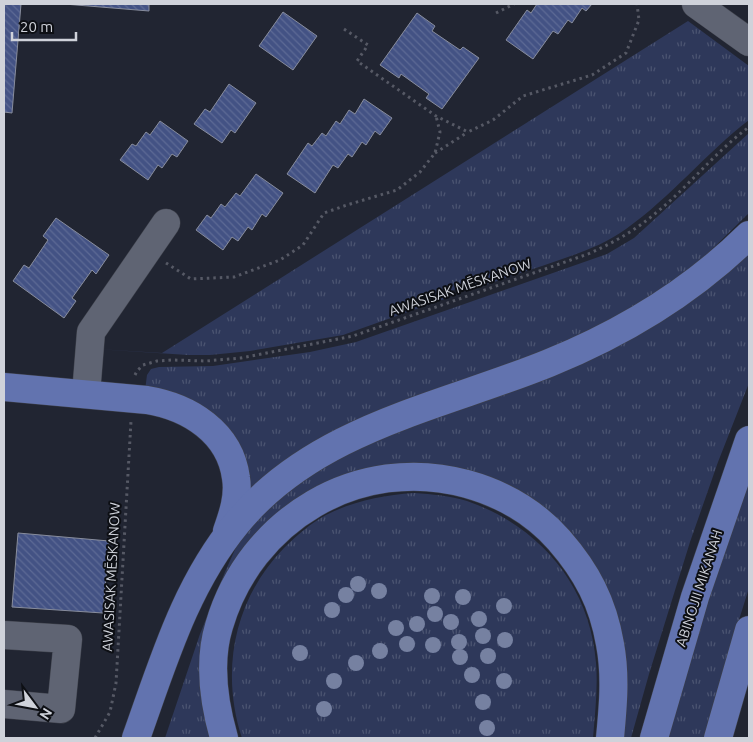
<svg xmlns="http://www.w3.org/2000/svg" width="753" height="742" font-family="Ubuntu,sans-serif">
  <style>
    .grass { fill: url(#grass-tufts) }
    .building { fill: url(#building-back-hatch); stroke: #888d9d }
    .lines { fill: none; stroke-linecap: round; stroke-linejoin: round }
    .minor-casing { stroke: #3e414b; stroke-width: 29 }
    .major-casing { stroke: #3e414b; stroke-width: 29 }
    .path { stroke: #565965; stroke-width: 3; stroke-dasharray: 2.5 4; stroke-linecap: butt }
    .minor { stroke: #5f6473; stroke-width: 28 }
    .major { stroke: #6273af; stroke-width: 28 }
    .tree { fill: #7681a1 }
    .labels { text-anchor: middle; stroke-width: 4; stroke-linejoin: round; paint-order: stroke }
    .street-label { font-size: 14px; fill: #cfd2da; stroke: #0d0f14 }
  </style>
  <defs>
    <pattern id="grass-tufts" width="24" height="20" patternUnits="userSpaceOnUse" patternTransform="scale(1.25)"><rect width="24" height="20" fill="#2e385a"/><path d="M3 7l-1-3M5 7V3M7 7l1-3M15 17l-1-3M17 17v-4M19 17l1-3" fill="none" stroke="#4b5471"/></pattern>
    <pattern id="building-back-hatch" width="6" height="6" patternUnits="userSpaceOnUse" patternTransform="scale(1.25)"><rect width="6" height="6" fill="#435284"/><path d="M-1 5l2 2M0 0l6 6M5-1l2 2" fill="none" stroke="#5d6a95"/></pattern>
  </defs>
  <rect width="100%" height="100%" fill="#212532"/>
  <g class="grass">
    <path d="M688 21 749 66V120C706 153 671 197 626 229 601 247 571 256 542 266 517 274 491 283 466 292L461 287 451 291 450 297 343 335 250 351 210 355H188L96 349 162 353Z"/>
    <polygon points="749,133 749,213 701,260 646,303 584,339 358,421 321,438 283,463 249,492 240,459 145,391 147,375 151,369 159,367 213,366 310,352 356,342 607,254 634,238"/>
    <polygon points="749,250 749,383 718,462 690,542 649,674 631,738 621,738 624,697 565,530 396,466 239,560 213,738 165,738 200,634 225,572 237,545 251,526 286,493 334,460"/>
    <path d="M749 480V588L726 661 705 738H668C692 651 718 565 749 480Z"/>
    <path d="M414 493C432 494 450 496 467 501 539 526 590 585 596 663 598 688 595 713 593 738H242C220 671 234 599 284 548 297 535 311 523 326 515 354 501 383 495 414 493Z"/>
  </g>
  <g class="building">
    <polygon points="4,4 21,4 12,113 4,112"/>
    <polygon points="64,4 149,4 149,11"/>
    <polygon points="537,4 592,4 586,11 582,8 572,23 568,20 558,34 553,31 533,59 506,40 527,10 531,13"/>
    <polygon points="283,12 317,36 293,70 259,46"/>
    <polygon points="417,13 435,26 432,31 460,50 463,47 479,58 442,109 426,98 429,94 401,74 399,78 380,65"/>
    <polygon points="229,84 256,103 235,133 231,130 222,143 194,124 205,109 210,112"/>
    <polygon points="364,99 392,118 380,135 375,131 366,145 362,142 352,157 348,154 338,168 333,165 315,193 287,174 308,143 312,146 322,133 326,136 336,121 340,124 349,110 355,114"/>
    <polygon points="160,121 188,141 177,157 172,154 162,168 158,165 148,180 120,160 132,144 136,146 146,132 150,135"/>
    <polygon points="256,174 283,193 266,217 262,214 252,230 248,227 238,241 232,237 223,250 196,230 207,215 211,218 221,204 225,207 236,193 240,196"/>
    <polygon points="56,218 109,255 96,274 92,270 72,298 76,301 64,318 13,281 24,265 29,268 48,240 43,236"/>
    <polygon points="18,533 109,541 103,613 12,607"/>
  </g>
  <g class="lines">
    <defs>
      <g id="minor">
        <polyline points="696,4 749,42"/>
        <polyline points="86,394 91,332 166,223"/>
        <polyline points="4,635 68,639 61,709 4,704"/>
      </g>
      <g id="major">
        <path d="M4 387 147 400C189 407 230 432 236 478 239 496 233 514 227 531"/>
        <path d="M136 738C163 663 185 586 237 523 315 428 441 407 549 363 623 333 692 291 749 235"/>
        <path d="M224 738C214 703 208 662 219 626 250 519 359 454 467 484 503 494 535 513 559 540 587 572 603 603 610 644 616 675 613 707 610 738"/>
        <polyline points="654,738 695,597 749,440"/>
        <polyline points="718,738 749,630"/>
      </g>
    </defs>
    <use href="#minor" class="minor-casing"/>
    <use href="#major" class="major-casing"/>
    <g class="path">
      <polyline points="496,13 514,4"/>
      <polyline points="344,29 368,45 357,61 436,116 468,132 493,120 523,96 592,75 626,53 639,20 637,4"/>
      <polyline points="435,153 468,132"/>
      <polyline points="166,263 191,279 234,277 280,260 303,245 324,213 347,205 397,190 420,172 435,153 440,132 436,116"/>
      <path d="M135 375 137 371 143 365 157 361 172 360 206 361 241 358 353 336 588 254C613 243 636 230 657 212 689 186 715 152 749 127"/>
      <polyline points="95,738 110,712 116,683 131,421"/>
    </g>
    <use href="#minor" class="minor"/>
    <use href="#major" class="major"/>
  </g>
  <g class="tree">
    <circle cx="358" cy="584" r="8"/>
    <circle cx="379" cy="591" r="8"/>
    <circle cx="346" cy="595" r="8"/>
    <circle cx="432" cy="596" r="8"/>
    <circle cx="463" cy="597" r="8"/>
    <circle cx="504" cy="606" r="8"/>
    <circle cx="332" cy="610" r="8"/>
    <circle cx="435" cy="614" r="8"/>
    <circle cx="479" cy="619" r="8"/>
    <circle cx="451" cy="622" r="8"/>
    <circle cx="417" cy="624" r="8"/>
    <circle cx="396" cy="628" r="8"/>
    <circle cx="483" cy="636" r="8"/>
    <circle cx="505" cy="640" r="8"/>
    <circle cx="459" cy="642" r="8"/>
    <circle cx="407" cy="644" r="8"/>
    <circle cx="433" cy="645" r="8"/>
    <circle cx="380" cy="651" r="8"/>
    <circle cx="300" cy="653" r="8"/>
    <circle cx="488" cy="656" r="8"/>
    <circle cx="460" cy="657" r="8"/>
    <circle cx="356" cy="663" r="8"/>
    <circle cx="472" cy="675" r="8"/>
    <circle cx="334" cy="681" r="8"/>
    <circle cx="504" cy="681" r="8"/>
    <circle cx="483" cy="702" r="8"/>
    <circle cx="324" cy="709" r="8"/>
    <circle cx="487" cy="728" r="8"/>
  </g>
  <g class="labels">
    <g class="street-label">
      <text transform="translate(460 287) rotate(-19)" y="5">AWASISAK MĒSKANOW</text>
      <text transform="translate(111 577) rotate(-87)" y="5">AWASISAK MĒSKANOW</text>
      <text transform="translate(699 588) rotate(-72)" y="5">ABINOJII MIKANAH</text>
    </g>
  </g>
  <rect width="753" height="742" fill="none" stroke="#cfd2da" stroke-width="10"/>
  <g transform="translate(35 707) rotate(122)" stroke="#0d0f14" stroke-width="4" paint-order="stroke">
  <path d="M0-4L9 19L0 12L-9 19Z" fill="#cfd2da"/>
  <text y="-8" font-size="14" font-weight="bold" text-anchor="middle" fill="#cfd2da">N</text>
  </g>
  <path d="M12 32v8h64v-8" fill="none" stroke="#cfd2da" stroke-width="2.5"/>
  <text x="20" y="32" font-size="15" fill="#cfd2da" stroke="#0d0f14" stroke-width="4" paint-order="stroke">20 m</text>
</svg>
